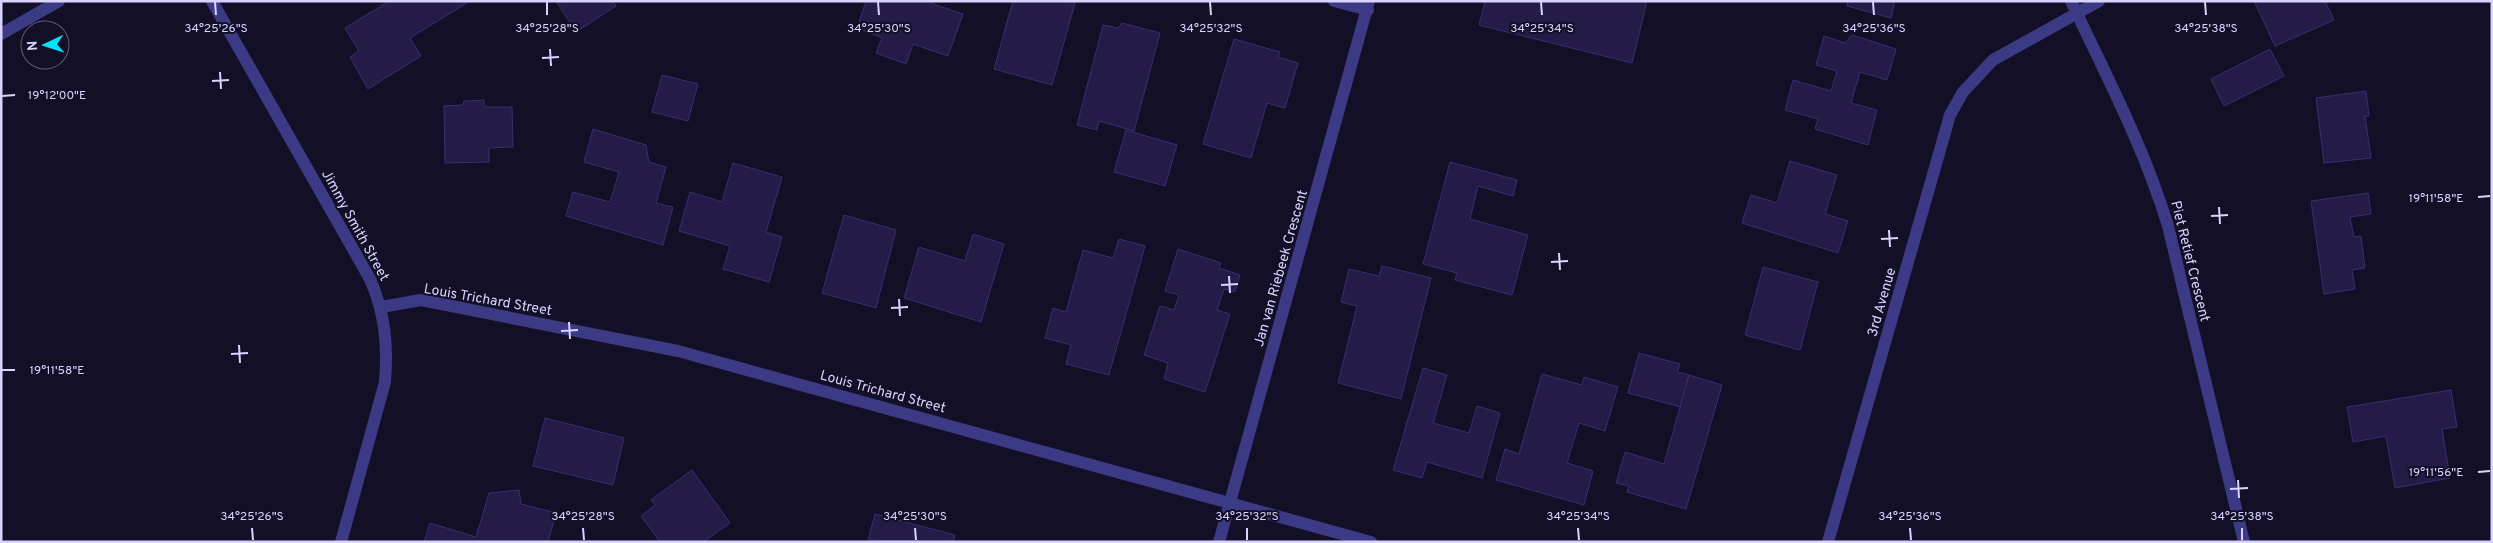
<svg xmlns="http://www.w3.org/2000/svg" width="2493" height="543" font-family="Overpass,sans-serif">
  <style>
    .building { fill: #241b47; stroke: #3b2d73 }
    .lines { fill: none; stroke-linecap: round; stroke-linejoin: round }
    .lane { stroke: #3d3a85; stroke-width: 12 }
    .street { stroke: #3d3a85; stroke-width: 12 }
    .ticks { fill: none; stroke: #d9d4ff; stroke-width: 2 }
    .labels { text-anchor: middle; stroke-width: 4; stroke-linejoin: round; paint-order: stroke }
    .street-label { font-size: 14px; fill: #d9d4ff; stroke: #130f26 }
    .ticks-label { font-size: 12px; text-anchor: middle; fill: #d9d4ff; stroke: #130f26; stroke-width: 4; stroke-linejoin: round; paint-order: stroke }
  </style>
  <rect width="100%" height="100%" fill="#130f26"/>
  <g class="building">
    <polygon points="389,1 470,1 410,38 421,56 368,89 350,57 359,51 345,28"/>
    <polygon points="556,1 613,1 616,6 576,32"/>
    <polygon points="866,1 933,1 933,4 963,14 948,56 913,44 906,64 876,53 882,38 857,28"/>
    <polygon points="1013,1 1068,1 1075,3 1052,85 994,69"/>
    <polygon points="1485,1 1647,1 1632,63 1479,25"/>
    <polygon points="1848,1 1895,1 1891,18 1847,6"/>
    <polygon points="2254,1 2325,1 2334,20 2275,46"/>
    <polygon points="1122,23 1160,33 1134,131 1099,121 1097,130 1077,125 1103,25 1118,28"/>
    <polygon points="1852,35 1896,49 1887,80 1860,72 1851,103 1877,110 1868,145 1815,129 1818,119 1785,110 1793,80 1831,91 1837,71 1816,65 1824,36 1845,43"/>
    <polygon points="1234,39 1280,52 1278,57 1298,63 1285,108 1267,103 1251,158 1203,144"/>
    <polygon points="2270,49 2284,76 2224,106 2211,79"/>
    <polygon points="662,75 698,84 688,121 652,112"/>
    <polygon points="2366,91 2369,116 2365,116 2371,158 2324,163 2316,98"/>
    <polygon points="484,100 484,107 512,107 513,147 489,148 489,162 445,163 444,106 463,105 464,101"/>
    <polygon points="593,129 646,145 649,162 666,167 656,203 673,207 663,245 566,216 573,192 610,202 619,172 584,162"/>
    <polygon points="1126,130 1177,145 1165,186 1114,172"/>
    <polygon points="1790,161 1837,175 1825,214 1848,221 1838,253 1742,223 1751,195 1777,203"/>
    <polygon points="1450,162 1517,180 1513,196 1478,186 1470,219 1528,235 1512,295 1455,280 1457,273 1423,264"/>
    <polygon points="733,163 782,177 766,232 782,237 769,282 723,269 730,246 679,231 690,192 722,202"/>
    <polygon points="2368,193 2371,214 2350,217 2354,237 2361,236 2365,268 2352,270 2355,289 2324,294 2311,201"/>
    <polygon points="844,215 896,230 876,308 822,293"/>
    <polygon points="973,234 1004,244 981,322 904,298 919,247 965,261"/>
    <polygon points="1119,239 1145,246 1109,375 1066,364 1071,345 1045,338 1053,308 1066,312 1083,250 1113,258"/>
    <polygon points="1178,249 1221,263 1219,268 1240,275 1235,292 1224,289 1217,310 1230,314 1205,392 1164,379 1168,363 1144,355 1160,306 1174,310 1179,295 1165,291"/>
    <polygon points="1382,266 1431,278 1401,399 1338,383 1357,306 1341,302 1349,269 1379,276"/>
    <polygon points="1763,267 1818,282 1800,350 1745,335"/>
    <polygon points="1639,353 1680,364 1677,372 1689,375 1681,407 1628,393"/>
    <polygon points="1423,368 1447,375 1433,423 1469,433 1477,406 1500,413 1482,478 1427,462 1422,478 1393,470"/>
    <polygon points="1542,374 1582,385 1584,377 1618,387 1605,431 1579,423 1567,463 1593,471 1584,505 1496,480 1505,449 1519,454"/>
    <polygon points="1689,375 1722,385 1686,509 1627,492 1629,486 1616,483 1625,452 1664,464"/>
    <polygon points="2451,390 2457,427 2442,429 2450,478 2395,488 2386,436 2353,442 2347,407"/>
    <polygon points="545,418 624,438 613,485 533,466"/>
    <polygon points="692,470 730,523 703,542 660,542 641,516 655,505 651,500"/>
    <polygon points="519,490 521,504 556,513 548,542 424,542 430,523 476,537 489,493"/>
    <polygon points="875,514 955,535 953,542 868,540"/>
  </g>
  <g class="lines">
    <polyline class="lane" points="1,34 59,1"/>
    <g class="street">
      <path d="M212 1 370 279C385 313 388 345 385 382L341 542"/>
      <polyline points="1334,1 1368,10"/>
      <path d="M2071 1C2106 75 2144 147 2168 226L2244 542"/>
      <polyline points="381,307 421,300 678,351 1371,542"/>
      <polyline points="1219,542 1369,1"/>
      <polyline points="1828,542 1950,115 1963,92 1993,60 2099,1"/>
    </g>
  </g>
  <path class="ticks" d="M215 2 216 15M547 2V15M878 2 879 15M1210 2 1211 15M1541 2 1542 15M1873 2 1874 15M2205 2 2206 15M550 49 551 66M542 58 559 57M220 72 221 89M212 81 229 80M2 96 15 95M2478 197 2490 196M2219 207 2220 224M2211 216 2228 215M1889 230 1890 247M1881 239 1898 238M1559 253 1560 270M1551 262 1568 261M1229 276 1230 293M1221 285 1238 284M899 299 900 316M891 308 908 307M569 322 570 339M561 331 578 330M239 345 240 363M231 354 248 353M2 370H15M2478 472 2490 471M2238 480 2239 498M2230 489 2248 488M252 528 253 540M583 528 584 540M915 528 916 540M1247 528V540M1578 528 1579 540M1910 528 1911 540M2242 528V540"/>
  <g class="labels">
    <g class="street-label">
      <text transform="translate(356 225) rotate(61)" y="5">Jimmy Smith Street</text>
      <text transform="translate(2191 261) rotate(76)" y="5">Piet Retief Crescent</text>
      <text transform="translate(1280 268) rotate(-74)" y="5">Jan van Riebeek Crescent</text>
      <text transform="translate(488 299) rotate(10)" y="5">Louis Trichard Street</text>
      <text transform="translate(1881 302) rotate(-74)" y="5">3rd Avenue</text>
      <text transform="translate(883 391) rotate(15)" y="5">Louis Trichard Street</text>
    </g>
  </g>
  <g class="ticks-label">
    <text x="216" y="32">34°25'26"S</text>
    <text x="547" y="32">34°25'28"S</text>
    <text x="879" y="32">34°25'30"S</text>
    <text x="1211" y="32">34°25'32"S</text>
    <text x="1542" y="32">34°25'34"S</text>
    <text x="1874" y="32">34°25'36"S</text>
    <text x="2206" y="32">34°25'38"S</text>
    <text x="57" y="99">19°12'00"E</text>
    <text x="2436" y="202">19°11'58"E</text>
    <text x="57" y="374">19°11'58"E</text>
    <text x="2436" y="476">19°11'56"E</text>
    <text x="252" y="520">34°25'26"S</text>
    <text x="583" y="520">34°25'28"S</text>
    <text x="915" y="520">34°25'30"S</text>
    <text x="1247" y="520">34°25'32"S</text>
    <text x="1578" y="520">34°25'34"S</text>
    <text x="1910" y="520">34°25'36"S</text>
    <text x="2242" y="520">34°25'38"S</text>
  </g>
  <rect width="2493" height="543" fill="none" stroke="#d9d4ff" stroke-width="5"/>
  <g transform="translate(45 45) rotate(266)"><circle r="24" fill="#130f26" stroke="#625e7d"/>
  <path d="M0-4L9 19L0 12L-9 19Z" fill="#00e5ff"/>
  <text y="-8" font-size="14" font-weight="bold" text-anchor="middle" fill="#d9d4ff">N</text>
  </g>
</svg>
